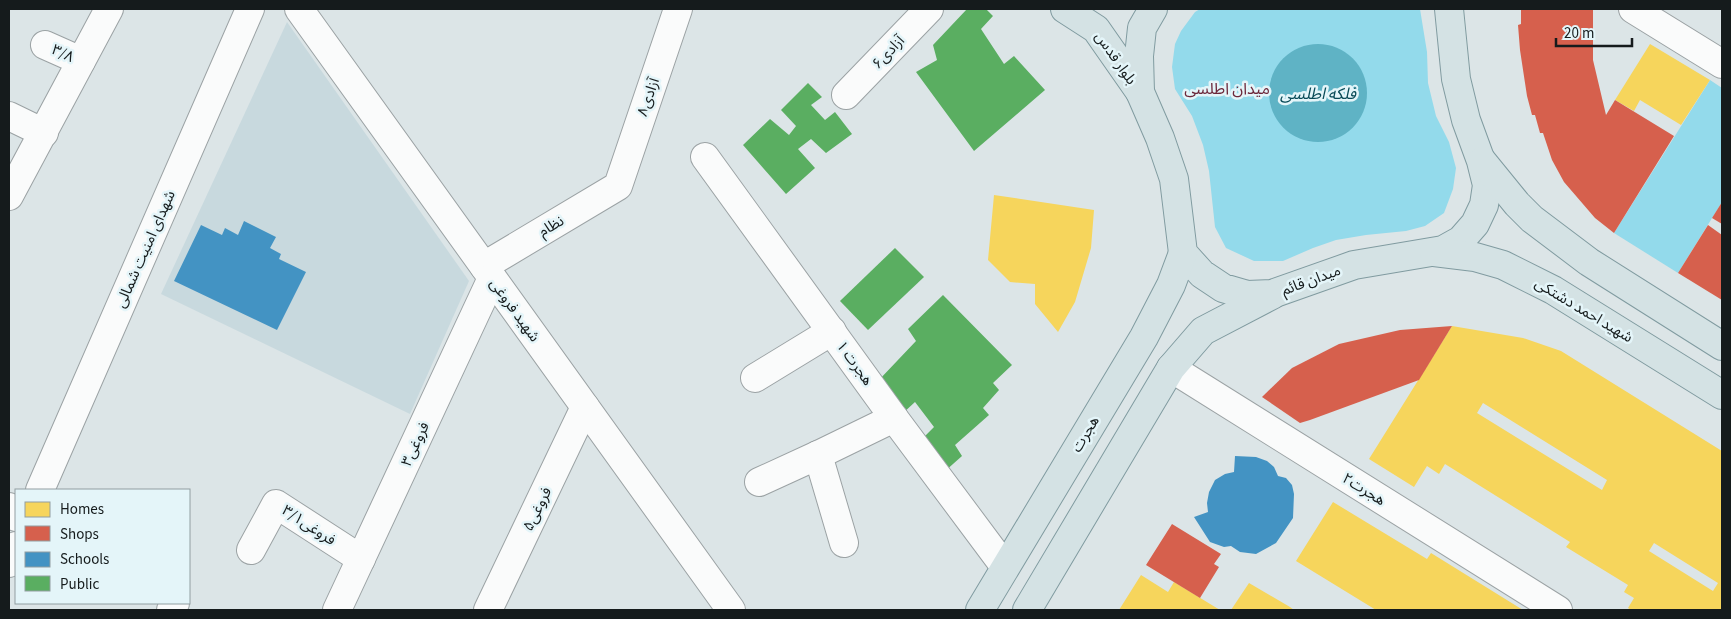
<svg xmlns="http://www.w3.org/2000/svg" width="1731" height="619" font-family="'Source Sans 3','Noto Sans Arabic',sans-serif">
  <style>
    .built { fill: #c8d9de }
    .green { fill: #93daeb }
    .water { fill: #5fb3c5 }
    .homes { fill: #f6d55c; fill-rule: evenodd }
    .shops { fill: #d6604d }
    .schools { fill: #4393c3 }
    .public { fill: #5aae61 }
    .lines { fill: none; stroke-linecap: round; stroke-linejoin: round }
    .minor-casing { stroke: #9ba2a4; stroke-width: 30 }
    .major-casing { stroke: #809ba0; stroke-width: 30 }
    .minor { stroke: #fafbfb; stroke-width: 28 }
    .major { stroke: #d4e2e4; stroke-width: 28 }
    .labels { text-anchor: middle; stroke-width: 5; stroke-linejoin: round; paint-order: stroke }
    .street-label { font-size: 15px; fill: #151b1c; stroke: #e4f5f9 }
    .neighbourhood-label { font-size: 16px; fill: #6c273a; stroke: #e4f5f9 }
    .water-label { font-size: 16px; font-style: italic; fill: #084a57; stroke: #e4f5f9 }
  </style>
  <rect width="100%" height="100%" fill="#dce5e7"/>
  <polygon class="built" points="287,22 469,281 410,414 161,294"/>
  <g class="green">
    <polygon points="1200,9 1420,9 1427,52 1428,83 1436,116 1449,142 1456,168 1453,189 1444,213 1425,226 1406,231 1366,235 1336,240 1313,248 1283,261 1254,261 1226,248 1215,227 1209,171 1203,145 1192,116 1175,89 1172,67 1175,44 1181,31 1195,12"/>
    <polygon points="1710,80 1722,88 1722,202 1678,273 1614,233"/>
  </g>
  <circle class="water" cx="1318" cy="93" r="49"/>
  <g class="homes">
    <polygon points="1650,44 1710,80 1681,125 1640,100 1634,111 1615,100"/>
    <polygon points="994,195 1094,210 1091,248 1075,302 1058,332 1035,304 1035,284 1010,282 988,260"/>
    <path d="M1452 326 1523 338 1561 351 1722 451V610H1631L1628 608 1634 598 1624 592 1628 585 1566 547 1570 542 1445 464 1439 474 1427 466 1414 487 1369 459ZM1483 403 1607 480 1602 490 1477 413ZM1654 543 1718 583 1713 591 1649 551Z"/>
    <polygon points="1333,502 1427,559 1431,553 1523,610 1376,610 1296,561"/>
    <polygon points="1141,575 1168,592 1174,582 1220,610 1119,610"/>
    <polygon points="1249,583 1290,607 1294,610 1231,610"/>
  </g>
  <g class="shops">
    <polygon points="1521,9 1593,9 1593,60 1606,115 1615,100 1674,136 1614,233 1595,218 1564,182 1552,160 1543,133 1540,133 1535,115 1532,115 1527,96 1520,50 1518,25 1521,24"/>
    <polygon points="1722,202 1722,224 1712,218"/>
    <polygon points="1708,225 1722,235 1722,300 1678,273"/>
    <polygon points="1452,326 1419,380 1310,420 1300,423 1262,397 1292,368 1339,344 1400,330"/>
    <polygon points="1172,524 1221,554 1214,564 1219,567 1200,598 1146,565"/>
  </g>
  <g class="schools">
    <polygon points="244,221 276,237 270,248 281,254 279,259 306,272 277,330 174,281 201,225 222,235 225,228 238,235"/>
    <polygon points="1235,456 1256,457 1267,461 1274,467 1278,476 1286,478 1292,485 1294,494 1293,518 1276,543 1256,554 1240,552 1231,546 1224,547 1210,542 1194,517 1208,512 1207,503 1209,492 1215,480 1225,474 1234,472"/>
  </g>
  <g class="public">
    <polygon points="967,9 986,9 993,16 981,29 1004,64 1014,56 1045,90 974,151 916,72 937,60 933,45"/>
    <polygon points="808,83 822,97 811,105 825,120 835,112 852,134 826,153 811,139 798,149 815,168 786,194 743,145 770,119 789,135 796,126 781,110"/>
    <polygon points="895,248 924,277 868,330 840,301"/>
    <polygon points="943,295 1012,365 993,383 999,390 983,408 989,415 955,445 962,456 944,472 921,440 934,427 915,402 902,414 878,381 916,341 908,329"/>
  </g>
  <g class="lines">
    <defs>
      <g id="minor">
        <polyline points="299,9 731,610"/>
        <polyline points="1633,9 1722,64"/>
        <polyline points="45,45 81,61"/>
        <polyline points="846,95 929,9"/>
        <polyline points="9,116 44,133"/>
        <polyline points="705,157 894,418 1005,567"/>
        <polyline points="9,196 109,9"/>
        <polyline points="484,266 618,186 678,9"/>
        <polyline points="1171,368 1558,610"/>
        <polyline points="755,378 832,331"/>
        <polyline points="818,455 844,543"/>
        <polyline points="759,482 818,455 894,418"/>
        <polyline points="40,490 250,9"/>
        <polyline points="9,507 16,517"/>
        <polyline points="251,550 276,504 361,559"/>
        <polyline points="9,563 16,546"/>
        <polyline points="171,610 175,603"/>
        <polyline points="337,610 492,278"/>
        <polyline points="488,610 585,407"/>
      </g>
      <g id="major">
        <polyline points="1065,9 1096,29 1140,92"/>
        <polyline points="1153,9 1142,28 1139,56 1140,92 1160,138 1174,179 1183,253 1202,274 1223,288 1247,295 1272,294 1354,265 1443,250 1461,240 1475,224 1484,205 1487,185 1481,161 1466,120 1456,79 1449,9"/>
        <polyline points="1482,161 1517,204 1532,219 1589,262 1722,346"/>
        <polyline points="1434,252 1475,257 1503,265 1553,290 1722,395"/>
        <polyline points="980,610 1144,337 1171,285 1183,253"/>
        <polyline points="1027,610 1171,368 1203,331 1272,295"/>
      </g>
    </defs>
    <use href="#minor" class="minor-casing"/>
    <use href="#major" class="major-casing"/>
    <use href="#minor" class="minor"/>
    <use href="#major" class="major"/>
  </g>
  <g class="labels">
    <g class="street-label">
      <text transform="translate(888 52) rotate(-46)" y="5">آزادی۶</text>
      <text transform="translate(63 53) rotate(24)" y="5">۳/۸</text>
      <text transform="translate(1116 58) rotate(55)" y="5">بلوار قدس</text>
      <text transform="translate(648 97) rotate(-71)" y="5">آزادی۸</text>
      <text transform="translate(551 226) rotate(-31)" y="5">نظام</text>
      <text transform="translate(145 249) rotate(-66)" y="5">شهدای امنیت شمالی</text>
      <text transform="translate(1311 280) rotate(-20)" y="5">میدان قائم</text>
      <text transform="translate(515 310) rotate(54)" y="5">شهید فروغی</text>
      <text transform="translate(1584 310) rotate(31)" y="5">شهید احمد دشتکی</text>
      <text transform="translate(855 363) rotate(54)" y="5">هجرت ۱</text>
      <text transform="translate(1085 434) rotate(-59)" y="5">هجرت</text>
      <text transform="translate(415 444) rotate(-65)" y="5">فروغی۳</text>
      <text transform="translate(1364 489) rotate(32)" y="5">هجرت۲</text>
      <text transform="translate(537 509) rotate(-64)" y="5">فروغی۵</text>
      <text transform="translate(309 525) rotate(33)" y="5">فروغی۳/۱</text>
    </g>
    <g class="neighbourhood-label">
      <text x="1227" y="94">میدان اطلسی</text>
    </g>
    <g class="water-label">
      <text x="1318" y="99">فلکه اطلسی</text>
    </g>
  </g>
  <rect width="1731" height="619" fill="none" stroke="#151b1c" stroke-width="20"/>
  <rect x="15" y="489" width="175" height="115" fill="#e4f5f9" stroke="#919ea1"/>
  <rect x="25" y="502" width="25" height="15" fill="#f6d55c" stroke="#919ea1"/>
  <text x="60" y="514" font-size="15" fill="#151b1c">Homes</text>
  <rect x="25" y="526" width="25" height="15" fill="#d6604d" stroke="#919ea1"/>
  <text x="60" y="539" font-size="15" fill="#151b1c">Shops</text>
  <rect x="25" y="552" width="25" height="15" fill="#4393c3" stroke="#919ea1"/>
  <text x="60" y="564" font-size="15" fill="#151b1c">Schools</text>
  <rect x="25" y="576" width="25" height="15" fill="#5aae61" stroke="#919ea1"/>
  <text x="60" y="589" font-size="15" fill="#151b1c">Public</text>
  <path d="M1556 38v8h76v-8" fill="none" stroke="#151b1c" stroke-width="2.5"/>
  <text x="1564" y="38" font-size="15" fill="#151b1c" stroke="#e4f5f9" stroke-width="4" paint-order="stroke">20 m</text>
</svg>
